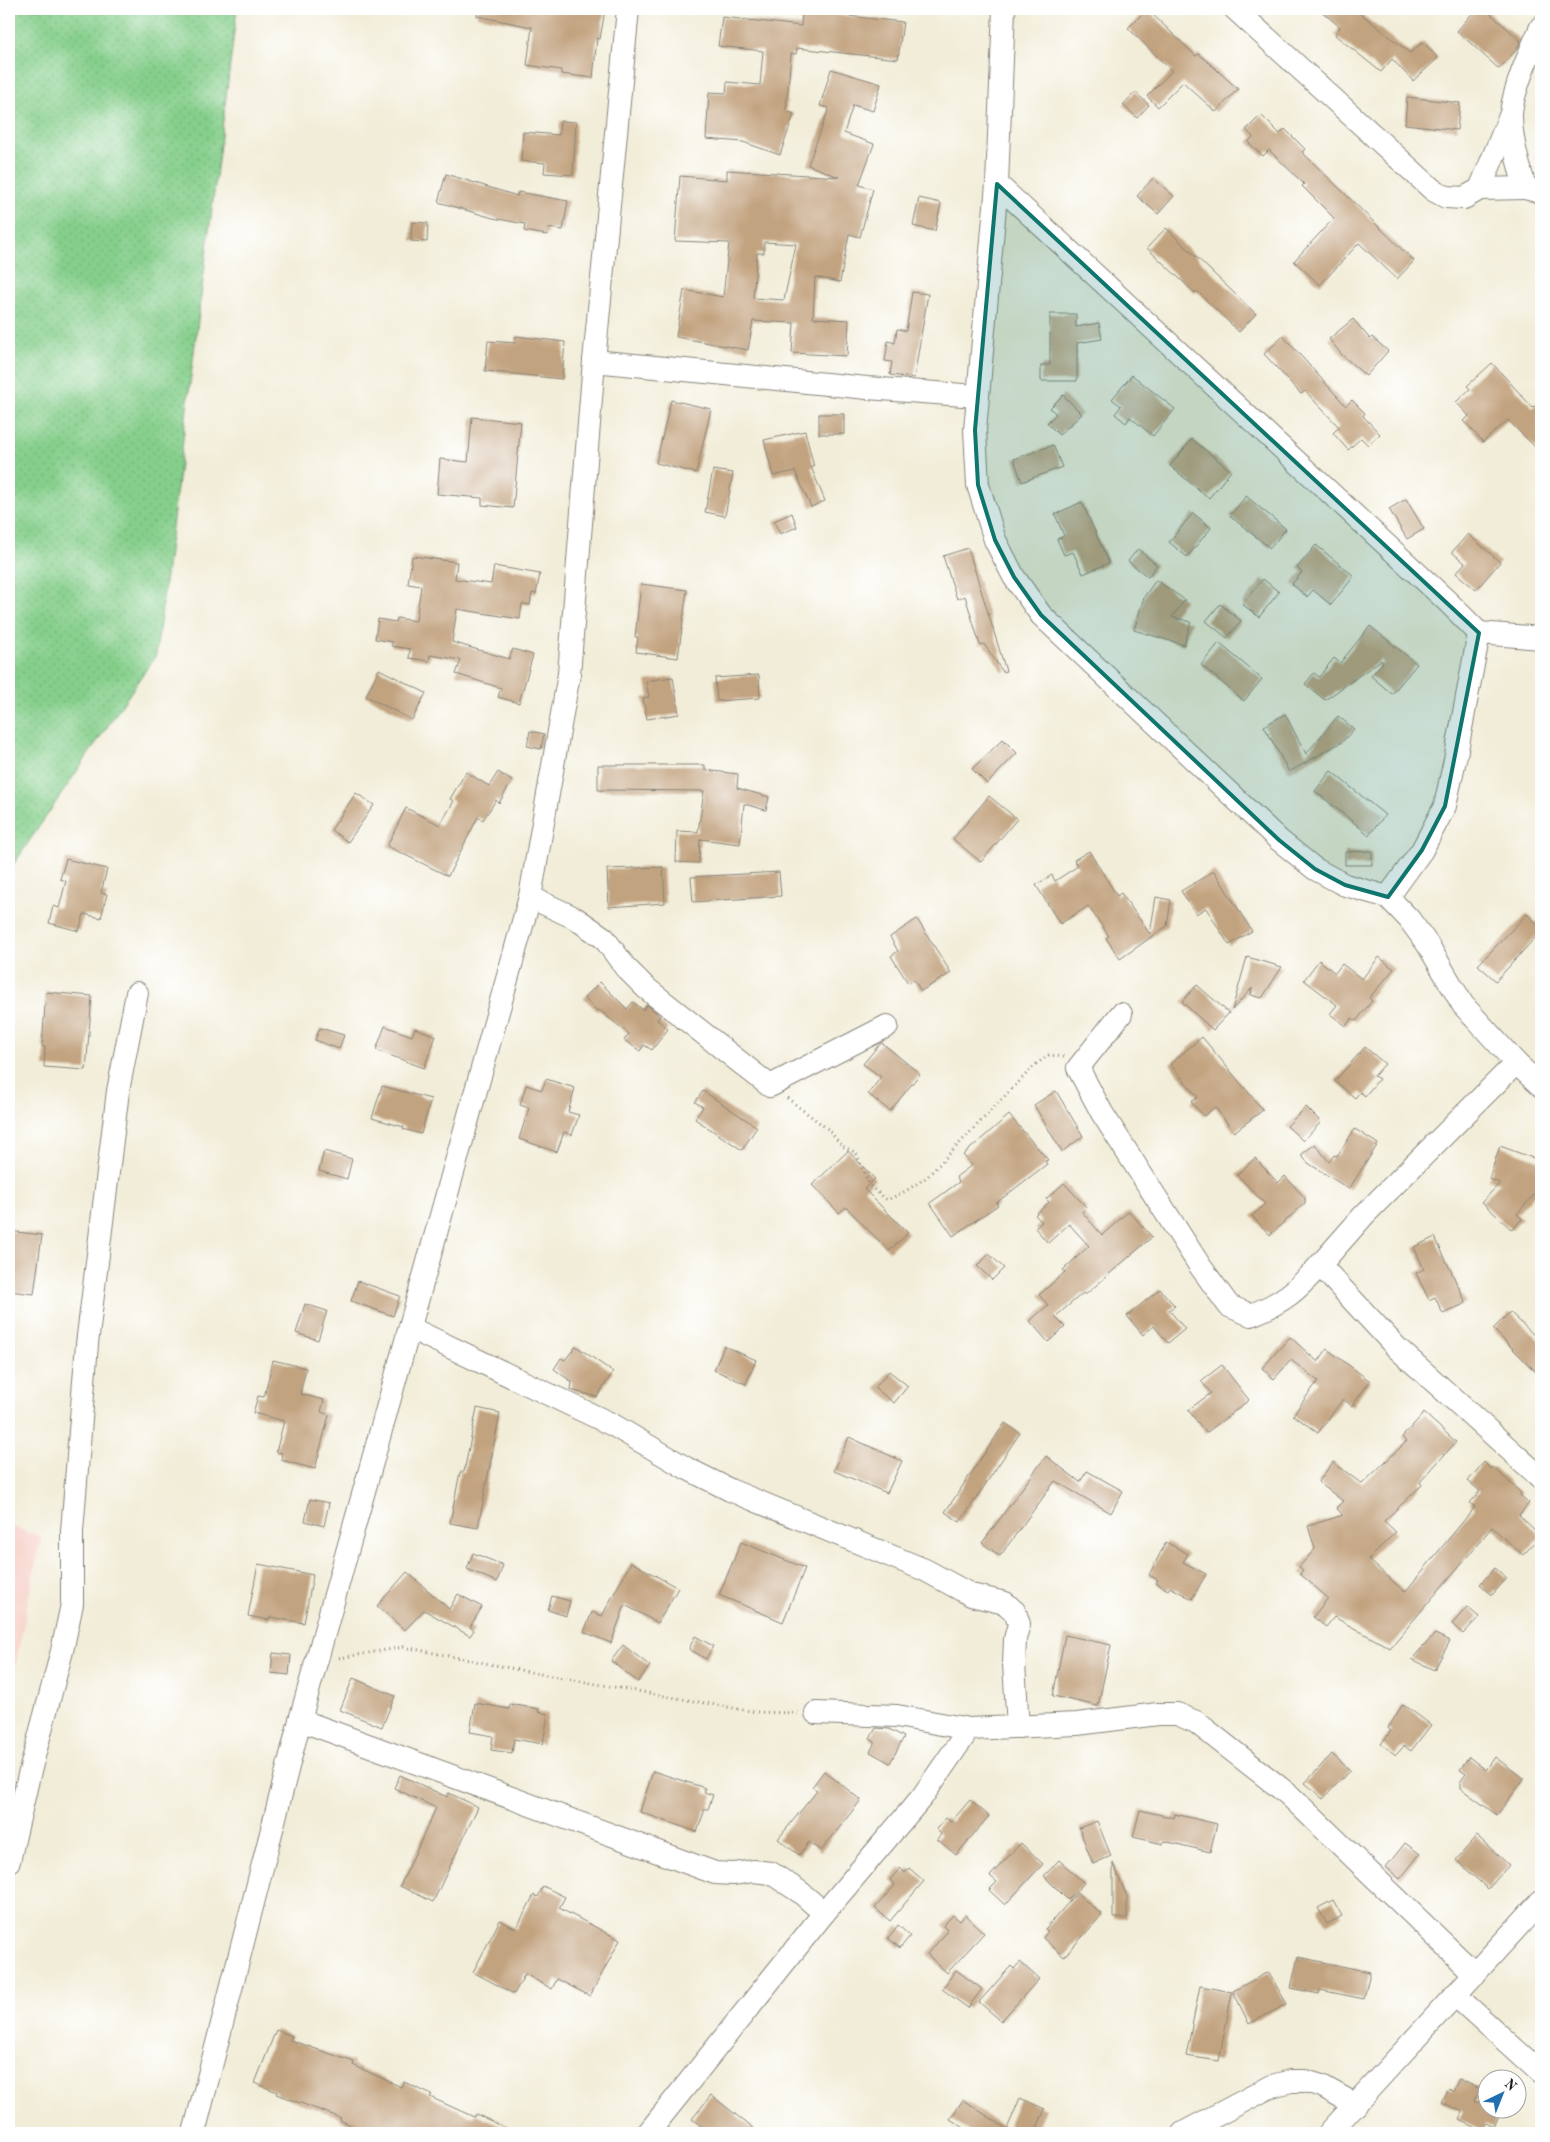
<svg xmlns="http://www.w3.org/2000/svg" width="1550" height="2142" font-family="'Old Standard TT',serif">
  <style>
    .built { fill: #f7d1c9 }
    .grass { fill: url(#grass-dots); stroke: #507654 }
    .building { fill: #c2a37f; fill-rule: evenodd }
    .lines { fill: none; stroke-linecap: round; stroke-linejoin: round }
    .minor-casing { stroke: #87847a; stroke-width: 24 }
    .path { stroke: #87847a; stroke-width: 3; stroke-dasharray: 1 4; stroke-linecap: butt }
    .minor { stroke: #fff; stroke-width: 22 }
    .marked { fill: #0f766e; fill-opacity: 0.2; stroke: #0f766e; stroke-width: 4; stroke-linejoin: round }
  </style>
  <defs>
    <pattern id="grass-dots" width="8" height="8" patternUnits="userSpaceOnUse" patternTransform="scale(1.25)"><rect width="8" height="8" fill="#85cf8b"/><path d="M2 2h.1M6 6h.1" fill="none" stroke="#72b177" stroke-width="1.8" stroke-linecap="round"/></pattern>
  </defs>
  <rect width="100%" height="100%" fill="#fff"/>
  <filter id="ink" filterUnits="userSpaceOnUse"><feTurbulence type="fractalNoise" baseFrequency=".02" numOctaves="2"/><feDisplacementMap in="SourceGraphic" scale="10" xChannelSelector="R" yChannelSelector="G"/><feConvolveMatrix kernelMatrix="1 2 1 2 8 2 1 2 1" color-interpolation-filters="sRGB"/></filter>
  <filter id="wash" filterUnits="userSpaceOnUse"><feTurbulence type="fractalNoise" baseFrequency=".0096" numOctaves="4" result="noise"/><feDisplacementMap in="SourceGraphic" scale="20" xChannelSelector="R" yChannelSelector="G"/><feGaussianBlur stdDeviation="1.12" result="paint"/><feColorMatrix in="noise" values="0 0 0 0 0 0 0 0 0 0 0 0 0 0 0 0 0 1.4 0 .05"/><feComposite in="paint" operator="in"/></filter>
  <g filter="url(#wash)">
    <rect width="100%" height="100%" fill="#f2edd8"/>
    <polygon class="built" points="9,1525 41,1537 9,1698"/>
    <polygon class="grass" points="9,9 237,9 156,655 9,871"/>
    <g id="blocks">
      <g class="building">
        <polygon points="477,9 605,10 600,39 597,38 593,78 561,74 561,70 527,65 532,27 477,16"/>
        <polygon points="1147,9 1196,56 1199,54 1238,89 1216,112 1183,82 1158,107 1147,96 1172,71 1128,28"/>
        <polygon points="1319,9 1355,9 1410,53 1423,42 1438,58 1413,81 1392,59 1381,72 1335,35 1340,27"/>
        <polygon points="1476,9 1485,9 1521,41 1517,49 1499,69 1457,31"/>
        <polygon points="802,11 903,22 898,59 797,48 796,54 791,54 786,111 794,114 780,155 743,142 706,139 709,92 726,93 727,82 760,85 763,51 718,46 722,17 801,26"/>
        <path d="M831 69 881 84 873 111 853 105 844 133 874 144 859 185 873 189 860 237 849 234 840 282 815 277 813 318 849 320 847 356 792 353 794 323 753 321 748 350 676 337 684 290 723 297 729 243 675 241 680 176 727 180V170L839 177 808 165 829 108 820 106ZM764 242 796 244 784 300 753 298 757 253H764Z"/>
        <polygon points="1135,92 1149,105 1137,118 1123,105"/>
        <polygon points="1407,97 1460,103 1457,130 1405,124"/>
        <polygon points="1261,115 1280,134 1285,129 1305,149 1302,152 1414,261 1397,279 1359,243 1320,285 1294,261 1334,218 1302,186 1304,184 1269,150 1263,156 1248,142 1253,137 1246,130"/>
        <polygon points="560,121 576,122 573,175 544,173 545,163 521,161 523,132 559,135"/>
        <polygon points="446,174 517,196 518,192 568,201 563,230 548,228 547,235 524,231 525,224 493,218 438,202"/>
        <polygon points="1153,178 1174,196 1158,214 1137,196"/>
        <polygon points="919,198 941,203 935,231 913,226"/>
        <polygon points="412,222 428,223 427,242 411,241"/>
        <polygon points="1166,228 1256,314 1239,332 1197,291 1195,293 1147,248"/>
        <polygon points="912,292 928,294 914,378 890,375 892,362 885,361 888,341 895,343 897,329 906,331"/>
        <polygon points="1050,314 1076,314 1076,327 1099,323 1102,339 1077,343 1077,381 1041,381 1041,365 1050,365"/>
        <polygon points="1353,319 1370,339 1372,337 1388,351 1366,376 1342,355 1329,339"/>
        <polygon points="516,336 565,342 562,379 485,371 488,341 515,343"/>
        <polygon points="1283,336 1346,406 1352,400 1365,413 1363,416 1380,434 1368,445 1361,438 1348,450 1333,433 1339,427 1305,391 1301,394 1264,354"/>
        <polygon points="1492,363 1533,408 1541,400 1541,453 1508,420 1483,442 1464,421 1469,416 1456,402 1470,389 1467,386"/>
        <polygon points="1132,375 1175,409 1153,436 1130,417 1126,423 1115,414 1121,406 1112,399"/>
        <polygon points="1063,395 1082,414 1059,435 1047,423 1056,414 1050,408"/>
        <polygon points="671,400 711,409 696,473 656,463"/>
        <rect x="819" y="414" width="25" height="20"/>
        <polygon points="472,417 521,422 513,508 482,505 482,498 437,494 440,459 468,462"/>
        <polygon points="805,431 814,467 811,467 825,501 811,507 795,471 773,476 764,440"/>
        <polygon points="1192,439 1231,471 1209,498 1170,466"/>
        <polygon points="1053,445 1062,467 1022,482 1014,459"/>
        <polygon points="713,470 733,473 725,516 705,512"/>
        <polygon points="1246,496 1286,529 1270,548 1230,516"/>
        <polygon points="1406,499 1424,529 1407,539 1389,509"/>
        <polygon points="1082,502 1109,563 1083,574 1073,552 1064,555 1057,539 1064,536 1055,514"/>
        <polygon points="792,513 797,527 780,534 774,521"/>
        <polygon points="1193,513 1211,528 1187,557 1169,542"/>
        <polygon points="1468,534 1500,562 1476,590 1456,573 1465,563 1452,552"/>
        <polygon points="1316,545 1354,576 1331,605 1313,590 1307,597 1292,584 1302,572 1297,568"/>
        <polygon points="968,548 1006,671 1003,672 984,644 980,645 965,596 957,599 943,556"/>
        <polygon points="1138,549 1157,565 1148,577 1128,561"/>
        <polygon points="412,556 457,562 455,579 491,584 494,566 540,574 536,594 532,593 530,605 522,604 520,619 457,609 452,642 509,659 513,649 533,655 519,703 498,697 501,688 456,674 461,660 430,655 429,661 409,658 410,649 391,646 393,642 375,639 378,619 396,622 397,618 416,621 421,586 408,584"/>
        <polygon points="1263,579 1279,592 1259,617 1242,604"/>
        <polygon points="1156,580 1185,600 1172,617 1191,622 1184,645 1134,630 1144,597"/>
        <polygon points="641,584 687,590 678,658 636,652 638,637 635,637"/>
        <polygon points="1220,604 1241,621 1227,638 1206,621"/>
        <polygon points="1370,626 1417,664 1392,694 1371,676 1383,662 1381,660 1325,700 1305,684 1314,673 1319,677 1334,658 1340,663"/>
        <polygon points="1219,643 1262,679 1244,701 1201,665"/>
        <polygon points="379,669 426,693 412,720 366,696"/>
        <polygon points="759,675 760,698 717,701 715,678"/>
        <polygon points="673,677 679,714 647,719 643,698 649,697 646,681"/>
        <polygon points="1285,714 1306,754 1338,716 1354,729 1342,742 1289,772 1264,726"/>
        <polygon points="530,731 544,734 541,749 527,746"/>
        <polygon points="1003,739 1017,753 987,784 972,769"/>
        <polygon points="598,765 705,765 705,770 738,774 737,788 769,797 766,810 744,804 740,844 700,839 699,863 676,862 677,831 698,832 704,791 598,790"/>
        <polygon points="1331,771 1385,815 1369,835 1315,791"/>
        <polygon points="466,772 489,786 498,772 512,781 499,803 496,800 483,820 478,817 448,876 387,846 406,808 440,825 454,801 450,799"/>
        <polygon points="356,793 374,805 348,842 331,830"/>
        <polygon points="989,796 1017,819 981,862 953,839"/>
        <polygon points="1089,851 1117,896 1121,893 1150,934 1156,897 1171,900 1167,926 1120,959 1106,938 1109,936 1088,906 1060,924 1036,885 1052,875 1055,881 1078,866 1074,860"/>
        <polygon points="1372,851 1372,865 1345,865 1345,852"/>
        <polygon points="66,859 107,869 101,893 107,894 101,918 84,914 79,931 49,923 53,906 59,908 66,881 60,879"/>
        <polygon points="663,867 665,903 609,907 607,869"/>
        <polygon points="1214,871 1252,931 1229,945 1206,908 1196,914 1181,891"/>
        <polygon points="779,872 781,896 693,902 691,877"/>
        <polygon points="1527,914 1541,927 1541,931 1496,981 1478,965"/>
        <polygon points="917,919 951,973 921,991 914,980 908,983 891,956 898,951 890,937"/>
        <polygon points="1247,957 1282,967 1262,998 1251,995 1252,988 1232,1010"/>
        <polygon points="1379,957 1394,969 1369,998 1372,1001 1356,1021 1352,1018 1346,1026 1330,1014 1337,1005 1304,980 1319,960 1335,973 1342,964 1362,979"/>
        <polygon points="600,982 627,1009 633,1002 643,1010 647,1005 660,1016 657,1020 668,1029 652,1050 644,1045 640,1051 624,1040 629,1034 599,1010 597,1011 584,998"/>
        <polygon points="1197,985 1229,1013 1213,1030 1182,1002"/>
        <polygon points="46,992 92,996 86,1070 44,1067 45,1047 42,1047"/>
        <polygon points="385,1026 412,1036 415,1028 436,1036 424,1068 376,1050"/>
        <polygon points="320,1028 344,1035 339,1049 315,1040"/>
        <polygon points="1202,1037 1263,1110 1234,1132 1215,1107 1204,1116 1191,1102 1198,1097 1170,1064"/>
        <polygon points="882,1043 920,1074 890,1111 868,1094 881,1077 863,1064 878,1046"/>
        <polygon points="1365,1047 1385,1064 1374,1076 1379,1079 1365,1096 1360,1092 1355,1098 1335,1081"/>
        <polygon points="546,1079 575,1088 568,1112 579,1115 572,1135 564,1132 557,1152 519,1139 529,1108 520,1105 526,1085 542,1090"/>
        <polygon points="382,1086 431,1099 421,1134 403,1129 404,1127 372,1118"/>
        <polygon points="703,1091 757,1127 742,1150 695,1119 703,1107 695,1102"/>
        <polygon points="1056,1091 1083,1136 1062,1152 1034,1105"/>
        <polygon points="1306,1107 1321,1122 1303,1141 1287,1126"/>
        <polygon points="1009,1115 1048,1160 1045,1161 1047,1164 996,1203 998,1205 953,1236 930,1203 959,1182 956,1177 972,1165 963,1155"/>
        <polygon points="1355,1129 1378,1144 1349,1189 1308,1163 1301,1155 1315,1144 1329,1162 1334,1155 1337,1156"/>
        <polygon points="1500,1146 1541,1161 1541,1198 1534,1195 1517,1214 1522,1219 1512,1230 1482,1202 1500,1183 1489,1179"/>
        <polygon points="324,1151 352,1159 347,1179 319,1171"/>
        <polygon points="848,1151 875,1179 864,1189 908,1233 889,1251 846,1207 839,1213 812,1185"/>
        <polygon points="1255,1158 1278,1183 1285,1176 1305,1198 1305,1203 1270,1235 1252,1216 1265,1204 1237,1175"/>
        <polygon points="1064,1183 1087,1208 1082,1212 1102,1235 1129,1211 1152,1237 1085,1295 1083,1293 1055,1317 1065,1327 1048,1342 1030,1321 1048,1305 1039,1295 1065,1272 1063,1270 1089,1246 1069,1224 1048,1243 1035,1228 1042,1222 1035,1215 1049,1202 1046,1199"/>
        <polygon points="9,1231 42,1235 34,1294 9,1291"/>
        <polygon points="1435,1237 1466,1303 1443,1314 1435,1297 1429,1300 1416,1273 1424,1269 1414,1247"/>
        <polygon points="989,1254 1004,1268 992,1280 977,1266"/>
        <polygon points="358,1281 400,1296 393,1316 351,1301"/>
        <polygon points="1160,1289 1175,1306 1169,1310 1185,1329 1168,1343 1154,1326 1143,1335 1127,1316"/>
        <polygon points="305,1304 327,1311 318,1340 296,1333"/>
        <polygon points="1510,1312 1541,1342 1541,1377 1493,1329"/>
        <polygon points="1290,1337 1318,1362 1327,1349 1370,1381 1352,1406 1343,1399 1318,1433 1293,1415 1318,1381 1291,1360 1274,1379 1262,1368"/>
        <polygon points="576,1346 613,1372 597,1397 571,1390 572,1382 554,1369 561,1358 565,1360"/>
        <polygon points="724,1346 756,1360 746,1384 714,1370"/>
        <polygon points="273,1360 306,1368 300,1394 324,1400 321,1412 329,1415 315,1469 281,1460 282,1453 276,1452 284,1421 253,1413 258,1396 264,1397"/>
        <polygon points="1222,1365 1249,1400 1206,1433 1188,1410 1211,1393 1201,1381"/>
        <polygon points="889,1371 908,1386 894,1403 875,1388"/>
        <polygon points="477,1408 500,1413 478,1528 450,1523 460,1472 464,1472"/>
        <polygon points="1424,1413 1456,1442 1420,1482 1422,1485 1384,1521 1396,1532 1368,1559 1405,1592 1475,1507 1470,1503 1480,1491 1468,1481 1484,1462 1491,1469 1493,1467 1521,1493 1520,1495 1529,1503 1519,1515 1541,1536 1523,1555 1492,1527 1390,1648 1334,1617 1326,1627 1313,1617 1328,1598 1300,1574 1303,1570 1299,1567 1315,1549 1308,1526 1343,1515 1336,1508 1343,1501 1318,1482 1333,1462 1362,1484 1406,1442 1402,1437"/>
        <polygon points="1005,1423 1020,1433 960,1522 945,1512"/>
        <polygon points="849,1437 902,1461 887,1493 834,1471"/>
        <polygon points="1046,1456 1080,1482 1087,1471 1123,1491 1111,1513 1055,1481 1000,1556 982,1543"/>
        <polygon points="310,1499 329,1503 324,1526 305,1521"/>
        <polygon points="741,1542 805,1568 783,1622 719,1595"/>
        <polygon points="1166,1542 1188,1554 1183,1562 1206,1574 1192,1599 1170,1587 1168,1590 1156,1583 1158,1580 1149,1575"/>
        <polygon points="473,1553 503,1565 497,1582 467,1569"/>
        <polygon points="631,1562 678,1588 658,1623 625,1605 611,1643 584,1632 592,1612 602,1616"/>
        <polygon points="258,1564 313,1575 304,1623 270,1617 269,1620 248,1616"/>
        <polygon points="1495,1568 1507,1578 1492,1595 1480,1584"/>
        <polygon points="407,1572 449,1609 458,1594 482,1607 470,1627 474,1630 470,1636 424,1610 405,1630 377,1606"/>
        <polygon points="552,1596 570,1601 566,1616 548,1610"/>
        <polygon points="1467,1607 1479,1617 1463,1634 1452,1624"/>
        <polygon points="1435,1634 1450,1641 1434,1670 1412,1659"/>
        <polygon points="1065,1635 1111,1645 1098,1706 1053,1696"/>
        <polygon points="695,1636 713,1646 706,1659 689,1649"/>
        <polygon points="623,1645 650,1666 638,1682 611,1661"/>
        <polygon points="273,1653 291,1655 289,1675 271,1673"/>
        <polygon points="353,1678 395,1696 382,1727 340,1710"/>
        <polygon points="475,1703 509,1709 510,1704 539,1709 538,1712 548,1714 543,1744 514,1739 512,1753 491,1750 493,1736 470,1732"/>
        <polygon points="1403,1704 1431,1725 1411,1751 1404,1746 1396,1755 1381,1744 1391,1731 1388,1728"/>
        <polygon points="876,1728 889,1729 904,1737 890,1763 870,1752 875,1742 870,1739"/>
        <polygon points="1332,1754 1350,1770 1323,1799 1305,1783"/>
        <polygon points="1469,1757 1486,1770 1495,1757 1524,1779 1497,1815 1460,1788 1460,1782 1466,1774 1460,1770"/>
        <polygon points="653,1771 705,1788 704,1792 713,1795 708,1809 705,1809 697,1832 640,1812"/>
        <polygon points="824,1771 861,1800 821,1851 809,1842 799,1855 778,1839 817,1791 812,1787"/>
        <polygon points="400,1775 447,1797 449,1793 478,1807 433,1902 400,1886 436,1808 394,1788"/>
        <polygon points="970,1800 989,1816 956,1855 937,1839 941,1834 936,1829 946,1818 951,1822"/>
        <polygon points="1140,1810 1174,1818 1175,1814 1217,1824 1210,1852 1164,1841 1163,1844 1133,1837"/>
        <polygon points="1097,1821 1111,1856 1093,1864 1079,1828"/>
        <polygon points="1477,1836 1509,1865 1488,1889 1456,1860"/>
        <polygon points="1021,1843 1043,1864 1005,1905 989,1890 997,1882 990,1876"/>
        <polygon points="1405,1843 1420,1854 1400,1879 1386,1867"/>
        <polygon points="1059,1860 1084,1883 1068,1900 1044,1876"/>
        <polygon points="1113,1863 1127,1897 1127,1918 1113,1918"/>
        <polygon points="900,1868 905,1873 909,1868 924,1881 890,1921 875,1908 895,1885 890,1880"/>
        <polygon points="543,1886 565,1897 559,1908 620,1940 590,1996 557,1979 552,1989 525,1974 514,1994 473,1972 500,1920 516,1929 534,1895 538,1897"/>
        <polygon points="1077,1893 1102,1915 1064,1957 1043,1938 1048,1931 1045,1929"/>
        <polygon points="1333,1900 1342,1916 1327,1924 1318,1908"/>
        <polygon points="953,1915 960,1921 965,1915 984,1933 947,1973 927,1954 948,1931 943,1926"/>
        <polygon points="898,1925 910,1936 900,1948 888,1938"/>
        <polygon points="1298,1957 1370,1972 1364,1999 1320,1990 1319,1994 1291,1988"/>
        <polygon points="1020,1962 1039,1979 1001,2021 979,2002 1011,1966 1014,1969"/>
        <polygon points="956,1970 982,1989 968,2008 942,1989"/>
        <polygon points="1268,1972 1287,2004 1249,2024 1233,1991"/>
        <polygon points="1200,1986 1232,1992 1219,2061 1186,2056"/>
        <polygon points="276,2030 292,2036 290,2040 354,2062 353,2065 401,2087 404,2082 432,2095 430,2097 474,2117 476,2114 517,2133 368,2133 340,2120 341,2118 276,2094 277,2092 255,2083"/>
        <polygon points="1459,2079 1480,2089 1475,2101 1488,2107 1488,2110 1500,2113 1494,2127 1486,2123 1482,2131 1459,2120 1463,2112 1441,2102 1448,2088 1453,2091"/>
        <polygon points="711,2095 759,2133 710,2133 692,2119"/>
        <polygon points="1020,2098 1045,2109 1035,2133 972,2133 950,2119 963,2100 1007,2129"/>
      </g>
    </g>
  </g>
  <g filter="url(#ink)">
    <use href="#blocks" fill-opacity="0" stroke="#87847a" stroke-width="1"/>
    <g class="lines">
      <defs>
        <g id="minor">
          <polyline points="1004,9 997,184 975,430 978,485 995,540 1014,577 1041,615 1279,840 1315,869 1345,885 1388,897 1409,919 1428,945 1463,1005 1516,1063"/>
          <polyline points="1235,9 1433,190 1446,197 1464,198 1480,189 1525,188"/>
          <path d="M1541 27C1531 49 1512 92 1511 115 1511 140 1519 165 1525 188L1541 192"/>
          <polyline points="997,184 1447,601 1479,633 1456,755 1445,806 1422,850 1388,897"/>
          <polyline points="1480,189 1510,116"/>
          <polyline points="594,361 867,388 977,396"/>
          <polyline points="1479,633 1541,638"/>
          <polyline points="530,897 575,918 604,938 625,967 646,988 770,1086 887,1026"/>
          <path d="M1121 1014 1078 1068 1102 1113 1200 1266 1229 1306 1251 1315C1284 1302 1296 1291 1320 1265"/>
          <polyline points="1541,1086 1516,1063 1364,1215 1320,1265 1397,1348 1541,1478"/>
          <polyline points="410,1328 613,1425 686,1468 730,1490 925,1570 971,1595 1005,1603 1015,1612 1019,1624 1015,1639 1014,1664 1018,1727"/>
          <polyline points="816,1713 897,1716 969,1729"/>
          <polyline points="300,1720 715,1873 734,1874 753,1871 771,1873 800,1892 824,1913"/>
          <polyline points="9,1861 29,1775 62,1651 72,1604 72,1531 87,1344 118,1091 137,993"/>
          <polyline points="1455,1995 1541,2073"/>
          <polyline points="194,2133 300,1720 530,897 569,674 594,361 628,9"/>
          <polyline points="648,2133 824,1913 922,1797 969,1729 1077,1724 1158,1714 1177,1714 1196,1722 1289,1795 1475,1974"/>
          <polyline points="1183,2133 1272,2086 1291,2081 1305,2081 1322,2086 1356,2105"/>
          <polyline points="1329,2133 1541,1901"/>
        </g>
      </defs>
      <use href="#minor" class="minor-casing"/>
      <g class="path">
        <polyline points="787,1098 829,1130 842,1146 856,1153 870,1186 887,1200 906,1191 927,1177 1035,1065 1049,1055 1064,1057"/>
        <polyline points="339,1658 404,1647 540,1674 756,1712 798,1713"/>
      </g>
      <use href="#minor" class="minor"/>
    </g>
  </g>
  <path class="marked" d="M997 184 1479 633 1445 806 1422 850 1388 897 1345 885 1315 869 1279 840 1041 615 1014 577 995 540 978 485 975 430Z"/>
  <rect width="1550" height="2142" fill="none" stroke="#fff" stroke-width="30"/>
  <g transform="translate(1502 2094) rotate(43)"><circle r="24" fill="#ffffff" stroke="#a4a4a4"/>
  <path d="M0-4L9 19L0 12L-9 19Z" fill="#1f6fb2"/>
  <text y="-8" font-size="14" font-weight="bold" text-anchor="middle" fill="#1c1c1c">N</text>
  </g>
</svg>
